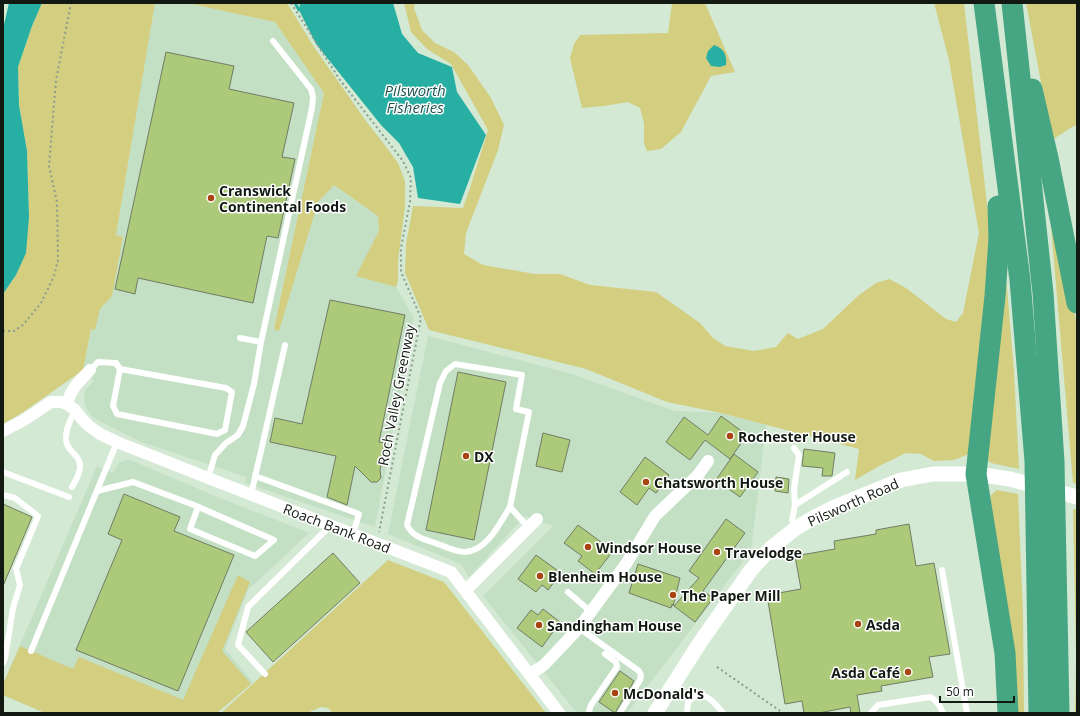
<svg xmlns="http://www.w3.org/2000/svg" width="1080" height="716" font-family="'Open Sans',sans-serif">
  <rect width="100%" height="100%" fill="#d3e9d3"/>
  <!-- built -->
  <g fill="#c3dfc4">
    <polygon points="155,3 187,3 275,22 324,93 274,329 279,330 318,202 334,185 378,216 379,231 356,276 396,287 414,318 375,527 245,483 246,477 141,442 97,420 90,414 86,407 84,401 85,390 94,381 83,370 91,329 95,329 100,309 112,296 123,237 116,235"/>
    <polygon points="428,336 572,374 674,411 721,413 766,425 751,551 627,713 577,713 483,596 553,526 525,516 469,577 461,564 388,534"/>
    <polygon points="128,459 220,498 309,533 248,590 225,649 253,682 217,713 45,713 3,695 3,684 97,466 113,473 119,463"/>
  </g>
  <!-- green -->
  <g fill="#d3ce80">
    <polygon points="42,3 155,3 116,235 123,237 112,296 100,309 95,330 91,329 83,370 22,413 3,424 3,294 16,275 29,217 27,151 19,105 18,67 32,26"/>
    <polygon points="187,3 287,3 314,47 366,121 384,144 398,163 405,181 405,206 398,261 398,281 396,287 356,276 379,231 378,216 334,185 318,202 279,331 274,329 324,93 275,22"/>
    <polygon points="404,3 415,3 414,8 422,30 435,43 454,52 468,65 491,98 504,125 498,150 466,233 464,254 483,265 535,274 560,274 590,285 656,292 700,323 712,337 725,346 754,351 776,347 788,333 798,339 823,329 859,295 876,283 889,279 906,288 946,319 956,322 963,313 979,233 949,60 934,3 964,3 990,230 991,273 969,454 954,460 934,461 921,454 906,453 879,466 855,480 859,449 721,413 667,402 586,369 429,330 405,273 406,244 413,206 463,208 470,188 488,130 451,64 427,49 411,32"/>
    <polygon points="672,3 705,3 735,72 711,76 681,132 661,149 647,151 644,143 644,123 640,108 628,102 604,106 582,108 570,58 574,44 580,35 668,33"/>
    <polygon points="1026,3 1077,3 1077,125 1072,127 1052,140"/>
    <polygon points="1046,168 1077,326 1077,484 1073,483"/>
    <polygon points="1002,229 1014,371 1019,469 991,463 986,458"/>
    <polygon points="997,490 1018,494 1023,614 1024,713 1016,713 990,506 991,495"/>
    <polygon points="1073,509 1077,510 1077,713 1075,713 1076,657"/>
    <polygon points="388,560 444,582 546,713 333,713 328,708 321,707 307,713 221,713"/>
    <polygon points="238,575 250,582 222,651 251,684 217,713 45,713 3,695 3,684 20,646 73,669 79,657 183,700"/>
  </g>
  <!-- water -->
  <g fill="#28afa4">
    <polygon points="9,3 42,3 32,26 18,67 19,105 27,151 29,217 26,253 16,275 3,294 3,29"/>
    <polygon points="300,3 393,3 402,34 418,53 452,67 457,92 486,135 460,204 418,198 413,167 399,143 381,125 316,44 299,10"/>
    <path d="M714 45C724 49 727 54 726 65L720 67 711 66 706 58 708 51Z"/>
  </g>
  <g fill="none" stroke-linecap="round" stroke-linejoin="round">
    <!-- stream -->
    <polyline stroke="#28afa4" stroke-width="3" points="295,3 299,10"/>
  </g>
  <!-- building -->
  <g fill="#adca7a" stroke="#727c64">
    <polygon points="166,52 234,66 229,89 294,103 282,157 295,159 278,238 267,236 253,303 138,278 135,294 115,289"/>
    <polygon points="330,300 405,315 379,442 386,443 380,470 381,478 377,482 371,482 355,466 347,505 327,497 336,456 270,442 275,418 302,424"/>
    <polygon points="458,372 506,382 474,540 426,530"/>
    <polygon points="721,416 747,435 730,459 705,440 690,460 666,442 684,417 708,435"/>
    <polygon points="543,433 570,440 562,472 536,466"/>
    <polygon points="804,449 835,453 832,476 822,476 823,468 802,466"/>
    <polygon points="734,454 758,472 740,497 716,480"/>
    <polygon points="645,457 669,475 656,493 649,488 637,505 620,492"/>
    <polygon points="776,477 789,479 788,493 775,491"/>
    <polygon points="124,494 180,517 174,531 234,555 178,691 76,650 122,540 108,534"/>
    <polygon points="3,504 32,517 3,586"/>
    <polygon points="726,519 745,533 703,591 713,598 695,622 674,606 699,578 689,571"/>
    <polygon points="909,524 916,566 934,563 950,654 929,657 933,677 881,686 882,691 857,695 860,713 851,713 850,707 819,713 804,713 802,701 785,704 767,595 801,589 795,556 835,549 834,541 876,534 876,530"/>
    <polygon points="578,525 613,551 595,574 578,561 582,556 564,543"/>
    <polygon points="333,553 360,583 273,662 246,632"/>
    <polygon points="536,555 561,573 548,590 542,585 536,592 518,579"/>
    <polygon points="638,564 680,578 673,606 672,604 671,608 629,593"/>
    <polygon points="543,609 560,622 542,647 517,628 531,610 538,615"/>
    <polygon points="620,671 634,681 615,713 599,702"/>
  </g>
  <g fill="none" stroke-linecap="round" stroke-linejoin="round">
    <!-- path -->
    <g stroke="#8c9c8c" stroke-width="2" stroke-dasharray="2 3" stroke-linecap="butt">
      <polyline points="291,3 340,80 403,161 411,178 410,202 401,248 401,272 421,318 379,532"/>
      <polyline points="3,331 14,331 23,325 41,303 54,276 58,260 57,202 49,166 56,80 71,3"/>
      <polyline points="717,667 783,713"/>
    </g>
    <!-- service -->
    <g stroke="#fff" stroke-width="6">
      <polyline points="240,338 261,342"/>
      <polyline points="90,370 98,362 116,363 120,369 226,388 232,392 225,430 217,434 117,414 113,406 120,369"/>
      <polyline points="794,448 799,455 794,489 795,505 792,520 796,527"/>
      <polyline points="3,472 69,497"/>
      <polyline points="255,476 359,514 353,534"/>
      <polyline points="208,478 215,455 226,443 238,435 243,426 254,384 261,342 312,108 313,97 311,89 273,41"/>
      <path d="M72 487C77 478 85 466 76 456 71 450 67 448 66 440 65 429 71 419 75 410"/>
      <polyline points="97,491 133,482 194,505 274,540 255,556 190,529 198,507"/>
      <polyline points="3,495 15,498 38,516 16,569 20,585 13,608 5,658 3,663"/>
      <polyline points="251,495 285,345"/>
      <polyline points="795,505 847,472"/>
      <path d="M510 507C500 523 487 551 465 552 455 552 444 546 435 543 423 539 413 537 407 525L440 383 446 371 455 364 522 375 516 409 529 412 510 507 529 528"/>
      <polyline points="942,570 967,713"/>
      <polyline points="568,592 591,612"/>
      <polyline points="579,628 639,671 641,675 640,680 620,713"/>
      <polyline points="31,651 117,442"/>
      <polyline points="265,674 238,645 248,607 331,525"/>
      <polyline points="590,713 589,711 591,705 617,667 616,662 605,654"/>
      <path d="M687 713 688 702C703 687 713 701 723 713"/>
      <path d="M871 713 878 705 930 697C937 700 940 706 943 713"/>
    </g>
    <!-- minor -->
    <g stroke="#fff" stroke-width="12">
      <path d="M67 404C71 388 79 382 90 370"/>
      <polyline points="3,431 24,420 51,402 61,402 67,404 75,410 82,419 89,426 100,434 117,442 208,478 451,572 559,713"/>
      <polyline points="466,590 537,519"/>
      <polyline points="530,674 544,665 579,628 626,564 655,516 698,475 708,461"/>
    </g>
    <!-- tertiary -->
    <polyline stroke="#fff" stroke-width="15" points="655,713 701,641 751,570 771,548 796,528 815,517 835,507 901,480 933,474 976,474 1010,479 1077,497"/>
    <!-- motorway -->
    <g stroke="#46a582" stroke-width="21">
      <polyline points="984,3 1020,280 1035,461 1039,713"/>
      <polyline points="1012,3 1043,293 1054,462 1059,713"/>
      <polyline points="1032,89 1048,158 1077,303"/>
      <polyline points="998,206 999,239 995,296 976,474 1005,653 1008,713"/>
    </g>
  </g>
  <!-- markers -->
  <g fill="#a84410" stroke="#fff" stroke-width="1.5">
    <circle cx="211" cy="198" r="4"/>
    <circle cx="730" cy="436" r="4"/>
    <circle cx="466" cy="456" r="4"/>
    <circle cx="646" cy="482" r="4"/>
    <circle cx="588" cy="547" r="4"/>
    <circle cx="717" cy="552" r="4"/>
    <circle cx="540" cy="576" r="4"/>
    <circle cx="673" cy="595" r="4"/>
    <circle cx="858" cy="624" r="4"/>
    <circle cx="539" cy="625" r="4"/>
    <circle cx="908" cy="672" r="4"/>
    <circle cx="615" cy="693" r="4"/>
  </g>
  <g text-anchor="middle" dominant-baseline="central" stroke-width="3" stroke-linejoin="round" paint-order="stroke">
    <!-- poi labels -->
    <g font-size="14" font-weight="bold" fill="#121912" stroke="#fff" text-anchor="start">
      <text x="219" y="190">Cranswick<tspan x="219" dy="16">Continental Foods</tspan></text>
      <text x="738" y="436">Rochester House</text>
      <text x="474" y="456">DX</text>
      <text x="654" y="482">Chatsworth House</text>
      <text x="596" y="547">Windsor House</text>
      <text x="725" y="552">Travelodge</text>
      <text x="548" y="576">Blenheim House</text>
      <text x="681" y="595">The Paper Mill</text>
      <text x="866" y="624">Asda</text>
      <text x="547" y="625">Sandingham House</text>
      <text x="900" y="672" text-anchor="end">Asda Café</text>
      <text x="623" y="693">McDonald's</text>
    </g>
    <!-- street labels -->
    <g font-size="14" fill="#121912" stroke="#fff">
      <text transform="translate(396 395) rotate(-79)">Roch Valley Greenway</text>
      <text transform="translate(853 502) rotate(-24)">Pilsworth Road</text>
      <text transform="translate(337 528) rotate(21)">Roach Bank Road</text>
    </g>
    <!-- water labels -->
    <g font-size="15" font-style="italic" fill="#1e534e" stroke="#fff">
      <text x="415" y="90">Pilsworth<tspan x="415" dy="17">Fisheries</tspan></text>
    </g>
  </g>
  <!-- border -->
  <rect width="1080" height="716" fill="none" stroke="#121912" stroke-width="8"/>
  <!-- scale -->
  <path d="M940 696v6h74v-6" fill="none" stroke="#121912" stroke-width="2"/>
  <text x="946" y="696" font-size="12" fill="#121912" stroke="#ffffff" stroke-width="3" paint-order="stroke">50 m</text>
</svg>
